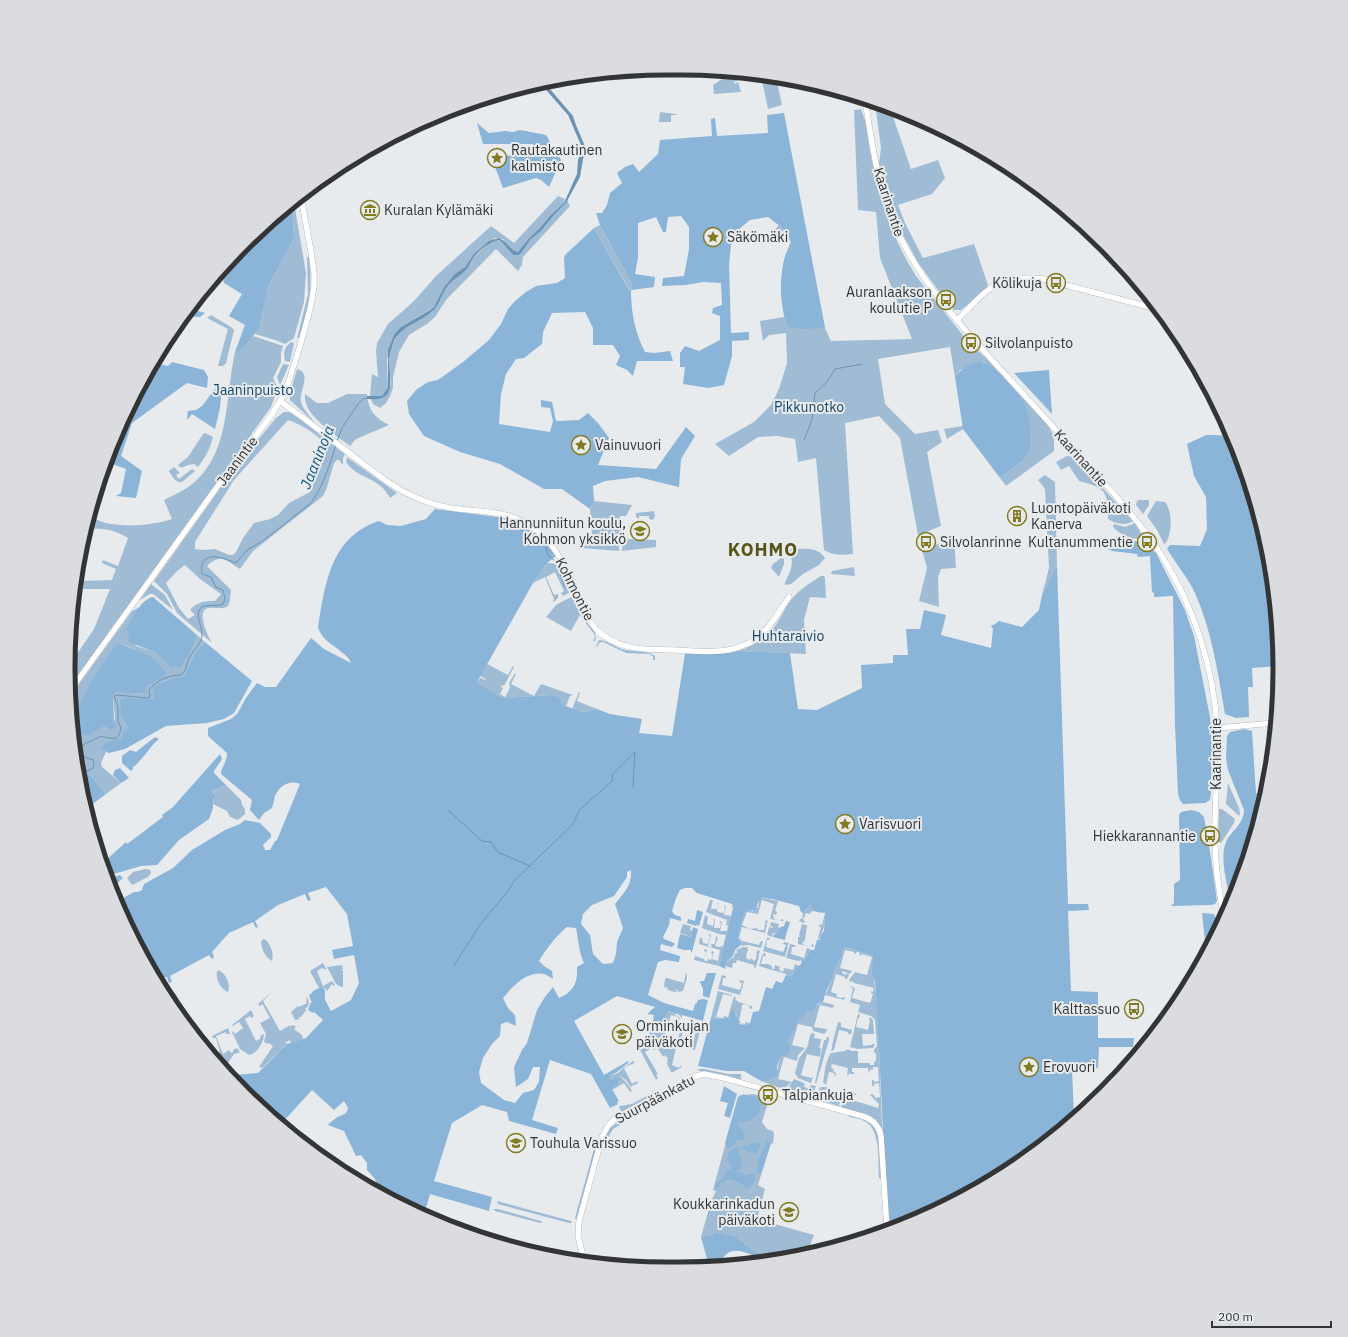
<svg xmlns="http://www.w3.org/2000/svg" width="1348" height="1337" font-family="'IBM Plex Sans',sans-serif">
  <rect width="100%" height="100%" fill="#e8ebee"/>
  <!-- green -->
  <g fill="#a0bcd4" fill-rule="evenodd">
    <polygon points="733,74 736,74 738,80 734,82 735,84 738,82 741,92 714,94 713,85 722,79"/>
    <polygon points="761,76 776,78 782,105 768,109"/>
    <polygon points="875,103 890,108 911,169 938,160 945,178 932,194 898,205 905,223 923,258 974,244 988,285 985,291 966,306 961,310 954,310 938,290 919,264 898,226 881,175 879,163 881,148"/>
    <path d="M861 109 865 120 872 162 882 198 897 241 906 259 916 276 969 343 986 358 1047 424 1054 436V451L1006 486 1000 478 1022 461 1007 382 995 370 984 362 960 370 955 377 950 347 878 359 885 404 915 434 938 430 942 442 927 452 941 526 918 535 900 438 879 416 845 423 853 554C842 555 834 556 824 550L816 458 798 462 795 439 777 436 758 437 729 456 715 444 754 422 771 405 779 389 787 363 786 333 769 335 763 341 760 321 784 317C781 290 779 268 791 242L784 230 768 241 766 239 779 225 804 220 825 328 831 341 912 339 880 258 876 212 858 210 854 110Z"/>
    <polygon points="660,112 676,114 676,115 671,115 671,122 659,122"/>
    <polygon points="558,196 565,199 564,203 540,228 531,236 520,251 515,252 503,239 495,238 473,255 465,267 452,278 444,287 434,307 401,327 395,333 387,359 388,387 382,396 370,396 372,374 378,377 376,351 377,343 388,324 414,301 436,276 491,226 514,243"/>
    <polygon points="567,200 570,206 523,257 522,265 518,271 496,249 446,300 435,317 427,324 409,335 399,352 393,377 393,388 390,396 386,403 380,408 373,404 371,399 381,398 385,397 391,384 389,363 391,348 398,334 405,328 432,312 446,287 459,275 465,271 469,266 473,258 489,243 496,240 502,241 513,255 518,255 533,237 541,231 554,215 566,203"/>
    <polygon points="294,203 306,273 304,302 294,338 285,344 275,340 255,334 259,329 268,287 294,238 292,205"/>
    <polygon points="600,225 632,284 632,290 630,291 594,228"/>
    <path d="M307 257H309C312 281 311 303 303 326 302 330 300 334 299 338H297L308 294Z"/>
    <polygon points="211,315 231,327 234,330 226,363 223,366 218,366 228,329 207,318"/>
    <path d="M253 336 283 346 281 353V362L273 378 278 388 271 407 70 686 68 667 94 629 110 589H76L77 581 112 580 116 569 102 563 103 560 118 566 128 538C113 529 104 528 86 529L90 517C97 520 104 523 111 524 131 527 153 525 172 519L164 500C173 495 183 491 191 485 231 454 225 397 235 352L241 349Z"/>
    <path d="M291 342 294 343 290 362 285 361C283 352 284 348 291 342Z"/>
    <polygon points="283,364 289,365 280,385 277,377"/>
    <path d="M297 369 302 371C309 380 299 392 301 402 303 410 311 417 315 423L290 400V393Z"/>
    <path d="M305 394 317 403H328L347 394H367C368 410 375 418 389 425L356 439 350 446C336 435 302 415 305 394Z"/>
    <path d="M284 412H289L296 416 345 454 343 458V465L339 460H337L334 463 327 487 323 496 253 551 240 569C225 560 221 553 207 566L231 590 230 600 228 606C222 610 216 607 209 608 195 610 208 636 212 643L177 613 167 594 154 581 236 466 276 418ZM288 420C299 423 321 436 326 446V452L314 466 313 487 310 492 289 503 278 515 270 519 254 523 243 538 236 552 233 555H229L215 549 202 550 195 549V542L234 480ZM185 565 200 579 221 594 215 601C204 601 197 602 190 610L195 615 188 619 179 608 166 583 177 571Z"/>
    <polygon points="963,426 963,429 947,439 944,429"/>
    <path d="M205 433 213 437C210 449 205 458 198 467L194 464C192 465 190 464 189 465 183 466 183 470 178 465L188 457 203 434Z"/>
    <path d="M1067 456 1075 457 1078 461 1133 521C1126 526 1115 524 1108 519 1108 491 1106 488 1079 481L1069 466 1061 470 1056 462Z"/>
    <path d="M347 457 397 493 390 498C379 476 358 480 346 462Z"/>
    <path d="M174 467 180 473 176 475 179 479 192 469 195 471 182 482C176 484 172 476 169 471Z"/>
    <polygon points="1045,475 1055,482 1057,565 1042,595 1049,568 1045,489 1038,480"/>
    <polygon points="1139,500 1149,500 1149,505 1143,514 1136,505 1137,501"/>
    <polygon points="594,501 632,505 626,516 620,516 619,551 582,548 592,535 590,509"/>
    <path d="M1156 501 1165 502C1173 512 1172 533 1166 543L1164 544 1157 530 1147 516Z"/>
    <polygon points="654,511 655,516 653,520 649,519 649,516 639,516 639,519 636,517 636,513"/>
    <path d="M1135 523 1145 541C1136 539 1117 535 1113 526L1114 524 1125 527Z"/>
    <polygon points="954,538 956,568 941,569 938,577 939,607 919,601 927,568 922,550"/>
    <polygon points="624,539 656,540 656,547 622,551 623,542"/>
    <path d="M787 548C800 551 816 544 825 558L819 565 803 574 791 584 785 585V583C789 573 797 561 787 552L780 551 776 553V550Z"/>
    <polygon points="781,558 784,559 784,564 779,577 771,568 773,564"/>
    <polygon points="547,563 559,564 570,587 569,593 563,596 561,593 564,591 555,572 546,577 554,595 558,594 558,598 554,602 553,601 554,599 545,577 533,583"/>
    <polygon points="854,567 855,576 831,574 832,571"/>
    <path d="M821 576H824L825 578 826 598 810 597 804 620 806 654 738 651C754 646 768 637 777 623 782 616 785 608 790 601 798 591 809 583 821 576Z"/>
    <polygon points="151,584 165,595 173,610 153,594 150,594 140,600"/>
    <polygon points="571,597 573,599 580,612 595,633 596,638 595,641 593,641 595,637 594,634 580,615 571,631 546,617 556,605"/>
    <path d="M140 607 126 628 136 646 155 652 170 667 195 642 197 635 205 642 195 653 184 676 173 680 163 681 152 699H139L122 718 129 728 122 740C114 740 101 740 101 750L106 752 101 763 102 767 121 783 106 794 90 775 82 772 79 775 78 765H80V756L76 753 71 695 132 611ZM120 643 136 650 160 679 146 687 144 693 132 694 117 690 113 695 115 719 110 730 102 725Z"/>
    <path d="M599 640C608 640 616 648 625 650 635 652 648 650 655 656V660H653V657L650 654 626 653 603 642 599 643 597 647 596 646Z"/>
    <polygon points="487,664 508,675 513,666 514,667 504,686 502,685 501,687 503,688 500,694 505,697 510,688 509,683 515,673 516,674 511,684 534,696 541,684 573,695 570,696 566,706 562,705 552,695 505,698 497,695 477,682 480,678 486,680 486,679 480,676"/>
    <polygon points="579,692 580,693 577,701 597,709 582,712 572,709"/>
    <polygon points="1228,783 1239,808 1240,814 1239,816 1226,804"/>
    <polygon points="226,785 241,800 242,805 245,809 245,814 238,820 230,817 227,811 213,804 214,790"/>
    <polygon points="1219,809 1222,809 1235,819 1234,823 1221,843 1218,842"/>
    <polygon points="145,869 150,870 151,873 148,877 132,885 127,878 133,872"/>
    <polygon points="762,898 778,901 775,911 777,912 776,915 773,914 773,916 774,917 774,919 781,921 781,919 784,920 783,921 770,919 774,904 762,900 758,914 747,912 742,925 750,929 757,928 758,930 764,930 766,919 768,922 766,924 767,925 765,933 742,927 739,938 742,941 759,945 761,941 763,941 761,948 748,945 741,946 742,944 738,938 744,914 746,911 753,911 758,907 759,900"/>
    <polygon points="710,900 713,900 711,909 717,909 719,904 717,903 719,903 717,911 718,912 724,913 725,907 724,905 726,906 724,915 731,916 733,907 731,907 732,905 735,908 719,966 694,960 695,956 704,959 706,952 704,951 705,949 707,950 704,959 705,961 707,961 708,959 711,960 713,954 711,953 712,951 714,952 712,959 718,961 720,950 699,944 700,938 702,938 703,943 708,944 710,936 708,935 709,934 711,935 708,946 712,947 711,944 715,944 716,936 718,938 715,946 719,947 723,946 726,935 719,934 702,928 705,915 708,917 707,924 713,926 714,920 713,920 715,919 714,928 720,928 721,923 719,922 721,921 722,922 720,931 727,931 728,926 726,925 727,920 706,912"/>
    <path d="M811 904 818 912 826 913C827 920 822 935 818 941V938L821 927H819L820 924 822 925 825 913 821 912 820 913 818 912 812 911 810 914 806 913 803 920 805 921 804 923 799 921 800 919H802L803 913Z"/>
    <polygon points="771,922 779,924 778,927 780,929 778,934 773,933 772,937 767,935 769,927 773,928 773,927 770,926"/>
    <polygon points="683,924 691,926 690,930 693,931 691,937 680,933"/>
    <polygon points="802,924 811,927 807,926 805,940 802,944 811,947 812,944 814,945 813,947 798,944 798,937 800,937 799,935"/>
    <polygon points="767,938 770,938 769,940 767,940 766,947 783,952 786,945 783,944 784,942 789,943 787,947 788,947 785,957 763,951"/>
    <path d="M263 939 266 940C271 946 274 953 272 961 265 957 262 950 261 942Z"/>
    <polygon points="790,944 795,945 795,947 792,947 791,954 804,958 807,948 810,949 811,950 803,960 798,961 786,958"/>
    <polygon points="743,947 748,947 747,949 749,950 748,951 747,951 746,958 750,960 751,958 754,961 756,959 757,950 760,951 759,954 758,954 759,956 756,967 754,968 754,965 737,960 736,963 733,963 732,968 725,966 727,961 734,957 735,953 737,953 737,951 736,950"/>
    <path d="M846 947 873 956C872 975 877 994 878 1014 880 1054 880 1096 883 1136 873 1109 864 1116 841 1107L843 1101 847 1102 849 1095H852L853 1092 856 1094V1095L853 1096 852 1100 878 1108 879 1104 870 1095 872 1094 875 1096V1098L880 1097 879 1083 874 1084V1086H872V1080H874V1082L879 1081 878 1067H873V1069L870 1070 869 1074 868 1068H852V1072H854V1074H851L849 1073V1075H847L848 1068 832 1064 831 1068 834 1069 833 1071 836 1073 835 1077 834 1073 829 1072 826 1085 823 1082C825 1072 825 1061 831 1053L845 1051 848 1049 851 1051H858V1063H870V1065H874V1062L876 1061V1053H874V1050L877 1046 875 1020 871 1016 858 1012 860 1005 850 1002 853 988 850 987V986L855 988 852 998 870 1003 873 994 871 993V991L873 992 874 988 854 983 852 981 850 982 849 980 855 972 867 975 872 957 862 954 861 956 860 955 859 952H857L855 954H854V952L845 950 840 968 852 971 850 974 842 971V973L846 975 847 973 849 975 847 979H845V977L836 974 831 992 837 994 836 996 840 998 845 997 844 1000 825 995 833 977 835 968 842 957 843 948Z"/>
    <polygon points="764,953 766,954 765,956 763,956 761,964 769,964 769,965 772,966 772,969 774,969 775,965 780,967 779,970 783,972 784,968 793,970 795,964 799,966 797,967 793,974 790,976 786,975 786,974 759,966 762,955"/>
    <polygon points="323,963 327,970 322,968 317,971 323,986 332,981 335,985 333,986 333,985 332,984 327,991 323,986 319,988 310,971"/>
    <polygon points="342,965 343,969 341,969 343,971 343,987 341,987 336,984 327,967"/>
    <path d="M218 970C226 973 231 984 228 992 220 989 214 977 218 970Z"/>
    <path d="M686 971 687 978 683 991 679 992 675 988 677 992C674 992 669 991 667 989L669 986 667 988 664 987 665 979 667 978 684 983Z"/>
    <polygon points="722,975 726,976 726,978 723,978 722,985 740,990 742,983 739,982 740,980 744,981 740,995 718,989"/>
    <polygon points="718,991 732,995 732,996 723,994 716,1017 723,1018 724,1016 728,1017 732,1003 734,1003 732,1002 734,996 736,998 735,1000 738,1001 738,1003 739,1002 752,1006 752,1009 749,1008 750,1006 744,1004 741,1006 742,1007 739,1021 741,1021 740,1023 745,1024 745,1022 750,1023 745,1025 739,1023 739,1019 735,1013 730,1014 728,1019 711,1018"/>
    <polygon points="272,992 263,1001 280,1031 290,1025 291,1029 291,1026 293,1025 296,1027 294,1029 302,1035 303,1039 291,1043 290,1040 287,1042 285,1041 287,1044 262,1068 259,1067 273,1046 269,1043 268,1044 264,1042 266,1034 260,1023 270,1018 263,1005 262,1004 260,1006 258,1004"/>
    <path d="M172 993 176 994C179 1001 182 1008 180 1016 174 1008 168 1003 172 993Z"/>
    <polygon points="306,997 307,997 309,1002 308,1007 305,1008 306,1010 301,1017 299,1017 299,1019 295,1020 291,1012 298,1006 299,1007 307,1003 306,1001 307,1000"/>
    <path d="M823 1002 834 1005 833 1008 820 1005 814 1027 827 1029 826 1032 824 1034 813 1031 812 1027 798 1024 792 1045 805 1048 798 1055 797 1061 784 1057 778 1079 792 1082 787 1086 785 1090 761 1081C783 1077 775 1075 780 1057L787 1054 791 1050 788 1039C793 1033 793 1028 797 1022 801 1016 816 1004 823 1002Z"/>
    <path d="M251 1010 254 1016 251 1018 250 1016 245 1019 256 1041 261 1038 260 1036 264 1034C264 1042 257 1054 249 1055L240 1049 232 1032 233 1031 235 1034 243 1028 239 1022 233 1026 232 1025Z"/>
    <polygon points="668,1011 682,1015 682,1018 678,1014 675,1014 674,1015 678,1016 681,1020 678,1019 679,1017 671,1015 664,1038 672,1041 673,1039 676,1039 672,1044 677,1042 681,1029 687,1030 687,1032 683,1031 679,1048 676,1048 672,1065 679,1068 680,1066 682,1067 673,1072 671,1072 667,1064 668,1058 664,1055 663,1057 656,1046 655,1047 656,1048 654,1050 652,1048 645,1052 658,1074 656,1075 658,1078 656,1080 640,1050 648,1046 647,1043 652,1021 664,1026"/>
    <polygon points="858,1014 860,1015 859,1018 858,1018 856,1027 868,1030 870,1021 869,1020 870,1017 873,1020 874,1034 862,1034 863,1046 872,1045 872,1044 875,1044 873,1048 858,1049 850,1047"/>
    <polygon points="838,1022 841,1023 841,1027 852,1030 851,1034 848,1034 848,1032 839,1030 834,1050 831,1051 832,1048 832,1045"/>
    <polygon points="691,1024 701,1027 695,1050 692,1049 696,1031 693,1030"/>
    <polygon points="228,1028 230,1034 226,1034 226,1032 216,1036 223,1054 229,1050 231,1053 233,1052 233,1050 237,1048 240,1052 236,1054 235,1053 229,1061 227,1068 224,1065 222,1066 218,1061 219,1060 218,1059 216,1060 212,1054 220,1052 216,1038 213,1038 212,1036"/>
    <polygon points="812,1033 815,1034 814,1038 821,1039 820,1046 818,1047 821,1048 820,1057 807,1054 801,1075 811,1078 813,1077 811,1083 798,1078 795,1073 799,1058 806,1049 808,1045 809,1045 808,1044 810,1035"/>
    <polygon points="827,1037 829,1037 829,1040 816,1084 815,1083 824,1040 826,1040"/>
    <polygon points="633,1061 635,1062 632,1065 631,1064 624,1068 632,1084 637,1081 638,1083 630,1087 627,1081 619,1075 626,1082 632,1091 630,1092 624,1083 612,1090 612,1089 618,1085 620,1081 612,1080 610,1076 618,1073 623,1068"/>
    <polygon points="697,1069 705,1069 728,1074 741,1074 741,1080 709,1072 700,1071"/>
    <polygon points="794,1079 804,1083 805,1085 804,1087 808,1088 812,1085 816,1086 812,1096 811,1097 786,1091"/>
    <polygon points="820,1087 827,1087 827,1090 825,1089 824,1094 837,1097 839,1092 838,1100 840,1102 839,1106 819,1100 817,1096"/>
    <polygon points="656,1091 654,1095 622,1113 619,1107 620,1106 632,1104"/>
    <polygon points="753,1094 781,1101 769,1099 762,1122 767,1129 773,1131 774,1134 773,1144 771,1143 758,1185 765,1189 757,1219 814,1235 809,1248 806,1249 804,1255 783,1259 754,1251 735,1236 716,1232 712,1235 701,1237 711,1201 716,1191 713,1190 738,1097 741,1095"/>
    <path d="M849 1114C876 1122 878 1127 880 1153 880 1161 882 1170 881 1178H879C878 1163 881 1131 866 1122 861 1119 855 1118 849 1117Z"/>
    <polygon points="621,1119 623,1123 622,1124 613,1129 606,1141 604,1140 609,1129"/>
    <polygon points="595,1145 597,1147 577,1220 575,1218"/>
    <polygon points="497,1201 571,1221 572,1223 569,1223 498,1204"/>
    <polygon points="493,1209 498,1209 541,1221 542,1222 540,1223 495,1211"/>
  </g>
  <!-- forest -->
  <g fill="#8ab4d8" fill-rule="evenodd">
    <path d="M784 113 825 328 801 329 789 327C779 307 779 278 785 256 787 252 789 247 791 242L785 230 768 217 750 220 739 229 731 245 729 264 731 333 749 332V340L732 341V356L724 385 708 388 683 384 685 367H680V353L685 346 699 351 720 340V316L712 313 713 308 722 305 721 283 703 282 686 285 662 286 663 278 684 276 689 249V227L681 216 668 217 666 232H663L656 217 638 223V258L635 274 655 277 654 287 632 290V284L600 225 596 213H602L607 205 610 193 622 183 617 173 625 167 633 164 639 172 658 154 660 140 712 136 711 119 715 118 717 136 768 133 767 115Z"/>
    <polygon points="477,123 489,133 505,131 513,132 520,130 546,135 561,160 549,187 541,180 536,178 503,188 491,156 533,155 533,144 483,144"/>
    <polygon points="292,205 294,238 268,287 259,329 241,350 235,352 245,325 229,316 242,294 224,283 221,272 244,244"/>
    <path d="M594 228 629 290 631 291C631 312 635 333 645 352L654 353 670 351 673 361H637L633 376 627 370 616 365 620 356 613 345H593V328L585 312 552 313 543 332 542 344 524 358 516 359 506 374 501 394 499 424 550 432 553 421 550 408 541 407V400L552 402 556 421 579 420 588 413 598 423 609 438 598 465 656 469 686 427 695 436 681 459 679 487 638 477 605 481 593 486 594 501 590 509 562 489H544L500 464 460 452 424 436 409 414 407 401 416 390 428 382 438 380 463 362 489 340 501 324 508 309 515 301 526 292 536 286 557 283 565 278 564 258 565 255Z"/>
    <polygon points="191,309 205,313 200,317 184,316"/>
    <polygon points="172,362 204,370 208,377 207,388 187,383 132,423 121,456 142,471 136,498 116,496 121,493 126,469 107,462 114,439 154,363 168,366"/>
    <path d="M977 362C980 362 983 362 986 363 997 368 1021 395 1026 407 1031 420 1030 436 1030 450L1022 461 1000 478 963 429 955 377C961 369 967 365 977 362Z"/>
    <polygon points="1049,370 1052,414 1014,373"/>
    <polygon points="217,386 222,387 220,408 215,429 192,414 188,419 187,419 188,411 196,410 202,406"/>
    <path d="M1206 435C1212 435 1220 435 1225 436 1243 441 1242 475 1243 490L1249 489 1268 551 1280 666 1252 668 1253 687H1248L1249 717 1236 718 1225 714C1218 674 1212 631 1195 593 1188 578 1176 564 1167 549L1170 545H1173L1200 546 1207 529 1206 497 1194 476 1187 444Z"/>
    <path d="M435 509 505 518 535 533 542 538 556 556 547 563 533 583 477 682 497 695 505 698 552 695 559 698 563 705 582 712 597 709 610 714 642 719 639 733 672 736 685 654H721L738 651 790 653 798 709 817 710 862 688 861 665 893 663V655H908L906 629H920L924 610 946 615 941 635 991 648 993 629 991 626 995 624 999 621 1022 627 1039 610 1042 595 1057 565 1068 904H1088L1089 910 1068 911 1071 991 1098 992V1038H1134L1133 1047H1099L1098 1068 1072 1069 1074 1118 1013 1168 910 1223 890 1229 883 1131 877 1009 875 981 872 974 873 956 846 947 843 948 842 957 835 968 833 977 826 991 823 1002 817 1004 814 1011H808L797 1022 794 1031 788 1039 791 1050 787 1055 780 1057 777 1067 778 1072 777 1076 769 1080 761 1081 744 1071H727L698 1066 711 1018 728 1019 731 1011H733L739 1019V1024L745 1025 750 1023 753 1012 759 1011 766 987 772 989 776 981 782 983 786 975 790 976 793 974 797 967 802 963 801 961C806 959 807 954 811 950H814L817 940H820C820 935 822 934 824 931 824 929 826 915 826 913L818 912 811 908V904L803 913 801 912 799 906 772 899 762 898 758 902 756 910 746 911 744 914 738 938 742 944 735 950 733 956 727 961 725 966 726 969 719 966 734 907 732 904 697 893 692 888H685L680 890 676 898 672 911 675 915 681 917V921L670 918 669 925 663 937 664 939 674 943 675 944 672 947 661 944 660 950 680 956 679 962 665 960 658 962 648 995 664 1003 693 1011 695 1004 697 1003 698 1000 703 999 708 1000 703 1021 668 1011 664 1026 656 1027C652 1024 653 1020 654 1015L647 1014 655 1007 617 996 574 1021 604 1075 628 1061 629 1062 617 1072 610 1076 612 1080 616 1078 620 1079 618 1085 612 1089 619 1101 617 1102 618 1104 610 1108 591 1074 550 1060 532 1120 558 1128 556 1134 509 1121 507 1112 482 1105 452 1123 434 1181 492 1197 489 1211 430 1194 424 1215 379 1191 375 1179 367 1170V1163L361 1155 356 1156 344 1131 328 1125C330 1123 333 1120 336 1118 342 1114 346 1116 348 1108L344 1101 334 1110 312 1090 281 1124 244 1093 230 1077 233 1075 258 1073 287 1044 306 1038 323 1020 314 1012 313 1013 308 1010 311 1002H313L311 1001 309 995 312 993 313 991 323 986 325 991V1000L331 1011 351 1000 359 983 354 955 334 959 332 950 353 946 347 914 326 887 308 893 311 900 308 901 305 894 278 905 255 921 258 927 256 928 253 922 229 933 212 952 214 957 212 959 209 955 170 976 172 982 169 983 167 977 157 979 116 902 134 892H138L142 890 144 884 173 868 192 850 225 830 240 824 245 820 260 823 271 834V837L263 845 265 850H270L275 841 277 840 300 784C292 780 282 784 277 792 274 796 274 803 272 808L264 813 259 820 250 810 252 800 221 774C221 767 227 763 227 753L208 736V728L231 719 237 714 246 698 257 683 265 687H276L311 638 324 649 351 663C349 655 332 646 325 639 322 636 320 632 318 628 325 585 330 537 379 521L387 525 401 526 426 519ZM631 870C632 885 624 893 615 904L623 928 617 942 616 954 613 963 603 964 593 954 590 935 581 924 583 914 592 905 614 896 627 877V872ZM567 927 576 928C579 941 578 950 584 963L577 967C578 982 574 992 559 998L553 987 545 997 537 1010 527 1043 522 1050 514 1067 516 1087 528 1079 533 1067H540L539 1082 534 1090 523 1093 515 1103 504 1100 481 1083 479 1072 483 1058 492 1044 500 1036 501 1024 507 1022 516 1026 515 1015 508 1008 503 998C512 987 527 970 544 974 547 975 550 977 553 979L552 971 544 966 539 961C547 948 555 937 567 927Z"/>
    <path d="M1117 536C1132 541 1144 541 1156 553L1185 610 1194 636 1210 717 1212 745 1211 792 1210 800 1205 803 1183 804 1180 800 1178 794 1175 724 1173 596 1154 597V593L1152 592 1150 556 1138 557 1137 554 1112 551 1108 549 1109 546Z"/>
    <path d="M153 597 197 635 195 642 180 668 175 666 170 667 155 652 128 642 129 636 126 628C133 618 141 599 153 597Z"/>
    <path d="M205 642 252 681 234 713 224 719 207 723 166 726 125 749 109 753 101 750C101 740 114 740 122 739L123 732 129 728 122 718 120 701 123 698 152 699 155 694 153 691C159 679 173 680 184 676L195 653Z"/>
    <path d="M120 643C138 653 155 653 166 673L160 679 146 687 145 693 132 694 117 691 113 695 114 723 116 728 110 730 102 725 99 729 87 736 76 730 74 721 79 707 91 682 112 650Z"/>
    <path d="M1244 729 1252 731 1256 793 1265 796 1234 898 1231 904C1228 888 1219 858 1226 842 1231 831 1244 824 1244 810L1228 770 1226 758 1227 736 1230 732Z"/>
    <path d="M155 737 159 739C149 747 143 760 133 767V769L131 771 122 763V756L130 750 136 752Z"/>
    <polygon points="220,754 222,759 214,771 214,773 226,785 214,790 213,792 215,796 213,801 213,808 209,819 179,840 157,865 141,866 107,876 103,863 126,842 127,844 163,817 162,815 173,807"/>
    <polygon points="120,768 129,778 121,783 113,775 115,770"/>
    <polygon points="82,772 90,775 106,794 90,806 91,807 87,810 80,786 79,775"/>
    <polygon points="1191,810 1199,812 1204,817 1211,858 1217,901 1215,904 1211,905 1171,906 1174,903 1174,884 1180,880 1179,815 1181,812"/>
    <polygon points="120,875 123,878 111,889 108,879"/>
    <polygon points="697,910 703,912 699,926 698,926 698,924 696,926 687,923 688,919 695,921"/>
    <path d="M1202 913 1214 914C1222 928 1213 939 1206 951Z"/>
    <polygon points="786,921 790,922 786,935 785,940 773,937 774,934 778,934 779,928 784,926"/>
    <polygon points="693,927 698,929 692,952 691,952 691,950 684,950 677,948 680,934 691,937"/>
    <polygon points="707,973 716,973 709,998 703,996 703,989 700,982 701,981 704,981"/>
    <polygon points="724,1086 737,1094 730,1118 724,1116 728,1103 720,1101"/>
    <path d="M744 1094 746 1097C752 1093 757 1098 762 1102L758 1115 755 1116 749 1121 737 1122 738 1125 743 1131 744 1138 743 1140 739 1139 728 1149 726 1146 725 1143 738 1097Z"/>
    <polygon points="767,1141 771,1143 762,1171 758,1174 757,1168 758,1165 759,1165 758,1160"/>
    <polygon points="756,1142 761,1144 757,1154 753,1153 752,1150 749,1152 740,1148 746,1145 746,1146"/>
    <path d="M739 1147V1154L742 1160 741 1162 742 1165 739 1170 735 1171 741 1172 744 1176 749 1174H755C756 1181 752 1187 745 1189V1186L738 1182 726 1179 723 1183 721 1182 717 1189 715 1187 716 1183C722 1181 725 1176 726 1170H730V1169L732 1168 727 1160 729 1152 735 1148Z"/>
    <path d="M716 1232 735 1236 754 1251 783 1259C778 1259 769 1262 765 1260 748 1254 728 1240 720 1265L709 1266 701 1237 712 1235Z"/>
  </g>
  <!-- water -->
  <path fill="#6a93b5" d="M544 82 573 116 576 125 584 144 586 151 583 159 580 177 566 203 554 215 541 231 531 239 521 253 518 255H513L502 242 499 240C490 241 480 250 474 257 471 260 470 266 466 270 460 276 452 280 446 288 442 294 440 301 436 307 425 322 403 323 394 341 391 347 390 354 389 361 389 372 395 393 382 398 378 400 372 399 367 399V396H382L388 387V350L395 333 401 327 430 310 434 307 444 287 455 274 465 267 473 255 489 241 499 238C507 241 511 251 518 252L531 236 540 228 551 215 564 203 577 174 578 160 582 150 581 145 568 115 540 83Z"/>
  <g fill="none" stroke-linecap="round" stroke-linejoin="round">
    <!-- stream -->
    <g stroke="#6a93b5" stroke-width="1">
      <polyline points="804,440 812,420 815,393 827,382 835,369 862,364"/>
      <polyline points="337,441 342,428 358,404 363,399 368,398"/>
      <polyline points="519,529 540,540"/>
      <polyline points="545,543 548,555 556,562"/>
      <polyline points="557,565 565,587"/>
      <path d="M78 768 84 769 87 771 93 768 94 764 93 760 85 757 78 751 79 747C82 745 98 738 99 737 108 735 119 746 121 727L118 722V707L114 696 117 695 147 698 150 697 149 690C156 680 170 675 181 675 187 670 186 665 189 658 193 650 202 644 202 634 202 626 194 612 202 607 208 604 217 607 223 604L225 599 223 590 216 587 211 577 202 574C198 549 222 557 236 563L247 550 264 540 310 504C322 490 330 463 336 445"/>
      <polyline points="633,787 635,752"/>
      <polyline points="448,810 482,841 491,842 498,852 530,866"/>
      <polyline points="454,966 479,926 508,891 514,881 572,825 580,809 587,804 590,800 597,795 613,780 612,775 635,752"/>
    </g>
    <defs>
      <g id="secondary">
        <path d="M865 100C872 143 877 186 895 226 920 283 963 328 1004 373 1041 414 1079 455 1116 496 1132 515 1149 535 1162 556 1194 607 1214 668 1217 728 1219 765 1214 803 1215 840 1215 866 1219 892 1224 918"/>
        <path d="M957 320C968 309 979 296 991 288 1003 280 1030 276 1043 279L1157 309"/>
        <path d="M281 402C307 420 332 440 357 459 375 473 394 488 415 497 426 502 439 506 451 508 477 512 504 510 528 524 571 550 567 596 596 629 604 637 615 643 626 646 642 651 660 649 676 650 695 651 715 653 733 649 739 647 745 645 751 642 769 631 778 613 789 597"/>
        <polyline points="70,691 225,476 270,417 285,393 300,346 310,309 314,287 314,272 310,246 301,197"/>
        <polyline points="1217,728 1275,723"/>
        <path d="M584 1260 578 1236 579 1221 602 1137 608 1126 615 1119 689 1078 704 1074 724 1078 862 1116C872 1119 879 1126 881 1136L887 1230"/>
      </g>
    </defs>
    <!-- secondary casing -->
    <use href="#secondary" stroke="#9a9da0" stroke-width="6"/>
    <!-- secondary -->
    <use href="#secondary" stroke="#fff" stroke-width="5.5"/>
  </g>
  <!-- icons -->
  <defs>
    <symbol id="sight-ring" viewBox="-11 -11 22 22"><circle r="9.5" fill="#e8ebee" stroke="#837b22" stroke-width="1.5"/><path d="M0-6L1.8-2.2L6-1.7L2.9 1.2L3.7 5.4L0 3.3L-3.7 5.4L-2.9 1.2L-6-1.7L-1.8-2.2Z" fill="#837b22"/></symbol>
    <symbol id="museum-ring" viewBox="-11 -11 22 22"><circle r="9.5" fill="#e8ebee" stroke="#837b22" stroke-width="1.5"/><path d="M0-6L6-3V-2H-6V-3ZM-5-1h2V3h-2ZM-1-1h2V3h-2ZM3-1h2V3H3ZM-6 4H6V6H-6Z" fill="#837b22"/></symbol>
    <symbol id="bus-ring" viewBox="-11 -11 22 22"><circle r="9.5" fill="#e8ebee" stroke="#837b22" stroke-width="1.5"/><path d="M-5-6H5V4H4V6H2V4H-2V6H-4V4H-5ZM-3.5-4V0h7V-4ZM-3.5 1.2v1.5H-2V1.2ZM2 1.2v1.5H3.5V1.2Z" fill="#837b22"/></symbol>
    <symbol id="building-ring" viewBox="-11 -11 22 22"><circle r="9.5" fill="#e8ebee" stroke="#837b22" stroke-width="1.5"/><path d="M-4-6H4V6H1V3H-1V6H-4ZM-2.5-4.3h1.7v1.8h-1.7ZM.8-4.3h1.7v1.8H.8ZM-2.5-1h1.7V.8h-1.7ZM.8-1h1.7V.8H.8Z" fill="#837b22"/></symbol>
    <symbol id="school-ring" viewBox="-11 -11 22 22"><circle r="9.5" fill="#e8ebee" stroke="#837b22" stroke-width="1.5"/><path d="M0-5L7-2L0 1L-7-2ZM-4 1L0 2.5L4 1V4Q0 6-4 4Z" fill="#837b22"/></symbol>
  </defs>
  <g fill-rule="evenodd">
    <use href="#sight-ring" x="486" y="147" width="22" height="22"/>
    <use href="#museum-ring" x="359" y="199" width="22" height="22"/>
    <use href="#sight-ring" x="702" y="226" width="22" height="22"/>
    <use href="#bus-ring" x="1045" y="272" width="22" height="22"/>
    <use href="#bus-ring" x="935" y="289" width="22" height="22"/>
    <use href="#bus-ring" x="960" y="332" width="22" height="22"/>
    <use href="#sight-ring" x="570" y="434" width="22" height="22"/>
    <use href="#building-ring" x="1006" y="505" width="22" height="22"/>
    <use href="#school-ring" x="629" y="520" width="22" height="22"/>
    <use href="#bus-ring" x="915" y="531" width="22" height="22"/>
    <use href="#bus-ring" x="1136" y="531" width="22" height="22"/>
    <use href="#sight-ring" x="834" y="813" width="22" height="22"/>
    <use href="#bus-ring" x="1199" y="825" width="22" height="22"/>
    <use href="#bus-ring" x="1123" y="998" width="22" height="22"/>
    <use href="#school-ring" x="611" y="1023" width="22" height="22"/>
    <use href="#sight-ring" x="1018" y="1056" width="22" height="22"/>
    <use href="#bus-ring" x="757" y="1084" width="22" height="22"/>
    <use href="#school-ring" x="505" y="1132" width="22" height="22"/>
    <use href="#school-ring" x="778" y="1201" width="22" height="22"/>
  </g>
  <g text-anchor="middle" dominant-baseline="central" stroke-width="4" stroke-linejoin="round" paint-order="stroke">
    <!-- poi labels -->
    <g font-size="14" fill="#333435" stroke="#e8ebee" text-anchor="start">
      <text x="511" y="150">Rautakautinen<tspan x="511" dy="16">kalmisto</tspan></text>
      <text x="384" y="210">Kuralan Kylämäki</text>
      <text x="727" y="237">Säkömäki</text>
      <text x="1042" y="283" text-anchor="end">Kölikuja</text>
      <text x="932" y="292" text-anchor="end">Auranlaakson<tspan x="932" dy="16">koulutie P</tspan></text>
      <text x="985" y="343">Silvolanpuisto</text>
      <text x="595" y="445">Vainuvuori</text>
      <text x="1031" y="508">Luontopäiväkoti<tspan x="1031" dy="16">Kanerva</tspan></text>
      <text x="626" y="523" text-anchor="end">Hannunniitun koulu,<tspan x="626" dy="16">Kohmon yksikkö</tspan></text>
      <text x="940" y="542">Silvolanrinne</text>
      <text x="1133" y="542" text-anchor="end">Kultanummentie</text>
      <text x="859" y="824">Varisvuori</text>
      <text x="1196" y="836" text-anchor="end">Hiekkarannantie</text>
      <text x="1120" y="1009" text-anchor="end">Kalttassuo</text>
      <text x="636" y="1026">Orminkujan<tspan x="636" dy="16">päiväkoti</tspan></text>
      <text x="1043" y="1067">Erovuori</text>
      <text x="782" y="1095">Talpiankuja</text>
      <text x="530" y="1143">Touhula Varissuo</text>
      <text x="775" y="1204" text-anchor="end">Koukkarinkadun<tspan x="775" dy="16">päiväkoti</tspan></text>
    </g>
    <!-- street labels -->
    <g font-size="14" fill="#333435" stroke="#e8ebee">
      <text transform="translate(889 202) rotate(72)">Kaarinantie</text>
      <text transform="translate(1081 458) rotate(48)">Kaarinantie</text>
      <text transform="translate(237 461) rotate(-53)">Jaanintie</text>
      <text transform="translate(575 589) rotate(63)">Kohmontie</text>
      <text transform="translate(1216 754) rotate(-90)">Kaarinantie</text>
      <text transform="translate(655 1099) rotate(-28)">Suurpäänkatu</text>
    </g>
    <!-- park labels -->
    <g font-size="14" fill="#164669" stroke="#e8ebee">
      <text x="253" y="390">Jaaninpuisto</text>
      <text x="809" y="407">Pikkunotko</text>
      <text x="788" y="636">Huhtaraivio</text>
    </g>
    <!-- water labels -->
    <g font-size="15" font-style="italic" fill="#105381" stroke="#e8ebee">
      <text transform="translate(317 457) rotate(-68)">Jaaninoja</text>
    </g>
    <!-- district labels -->
    <g font-size="18" font-weight="bold" letter-spacing="1" fill="#595417" stroke="#e8ebee">
      <text x="763" y="549">KOHMO</text>
    </g>
  </g>
  <!-- crop -->
  <path d="M0 0H1348V1337H0ZM668 75H680A593 593 0 0 1 1273 668V669A593 593 0 0 1 680 1262H668A593 593 0 0 1 75 669V668A593 593 0 0 1 668 75Z" fill="#dadcdf" fill-rule="evenodd"/>
  <path fill="none" stroke="#333435" stroke-width="5" d="M668 75H680A593 593 0 0 1 1273 668V669A593 593 0 0 1 680 1262H668A593 593 0 0 1 75 669V668A593 593 0 0 1 668 75Z"/>
  <!-- scale -->
  <path d="M1212 1321v6h119v-6" fill="none" stroke="#333435" stroke-width="2"/>
  <text x="1218" y="1321" font-size="12" fill="#333435" stroke="#e8ebee" stroke-width="3" paint-order="stroke">200 m</text>
</svg>
